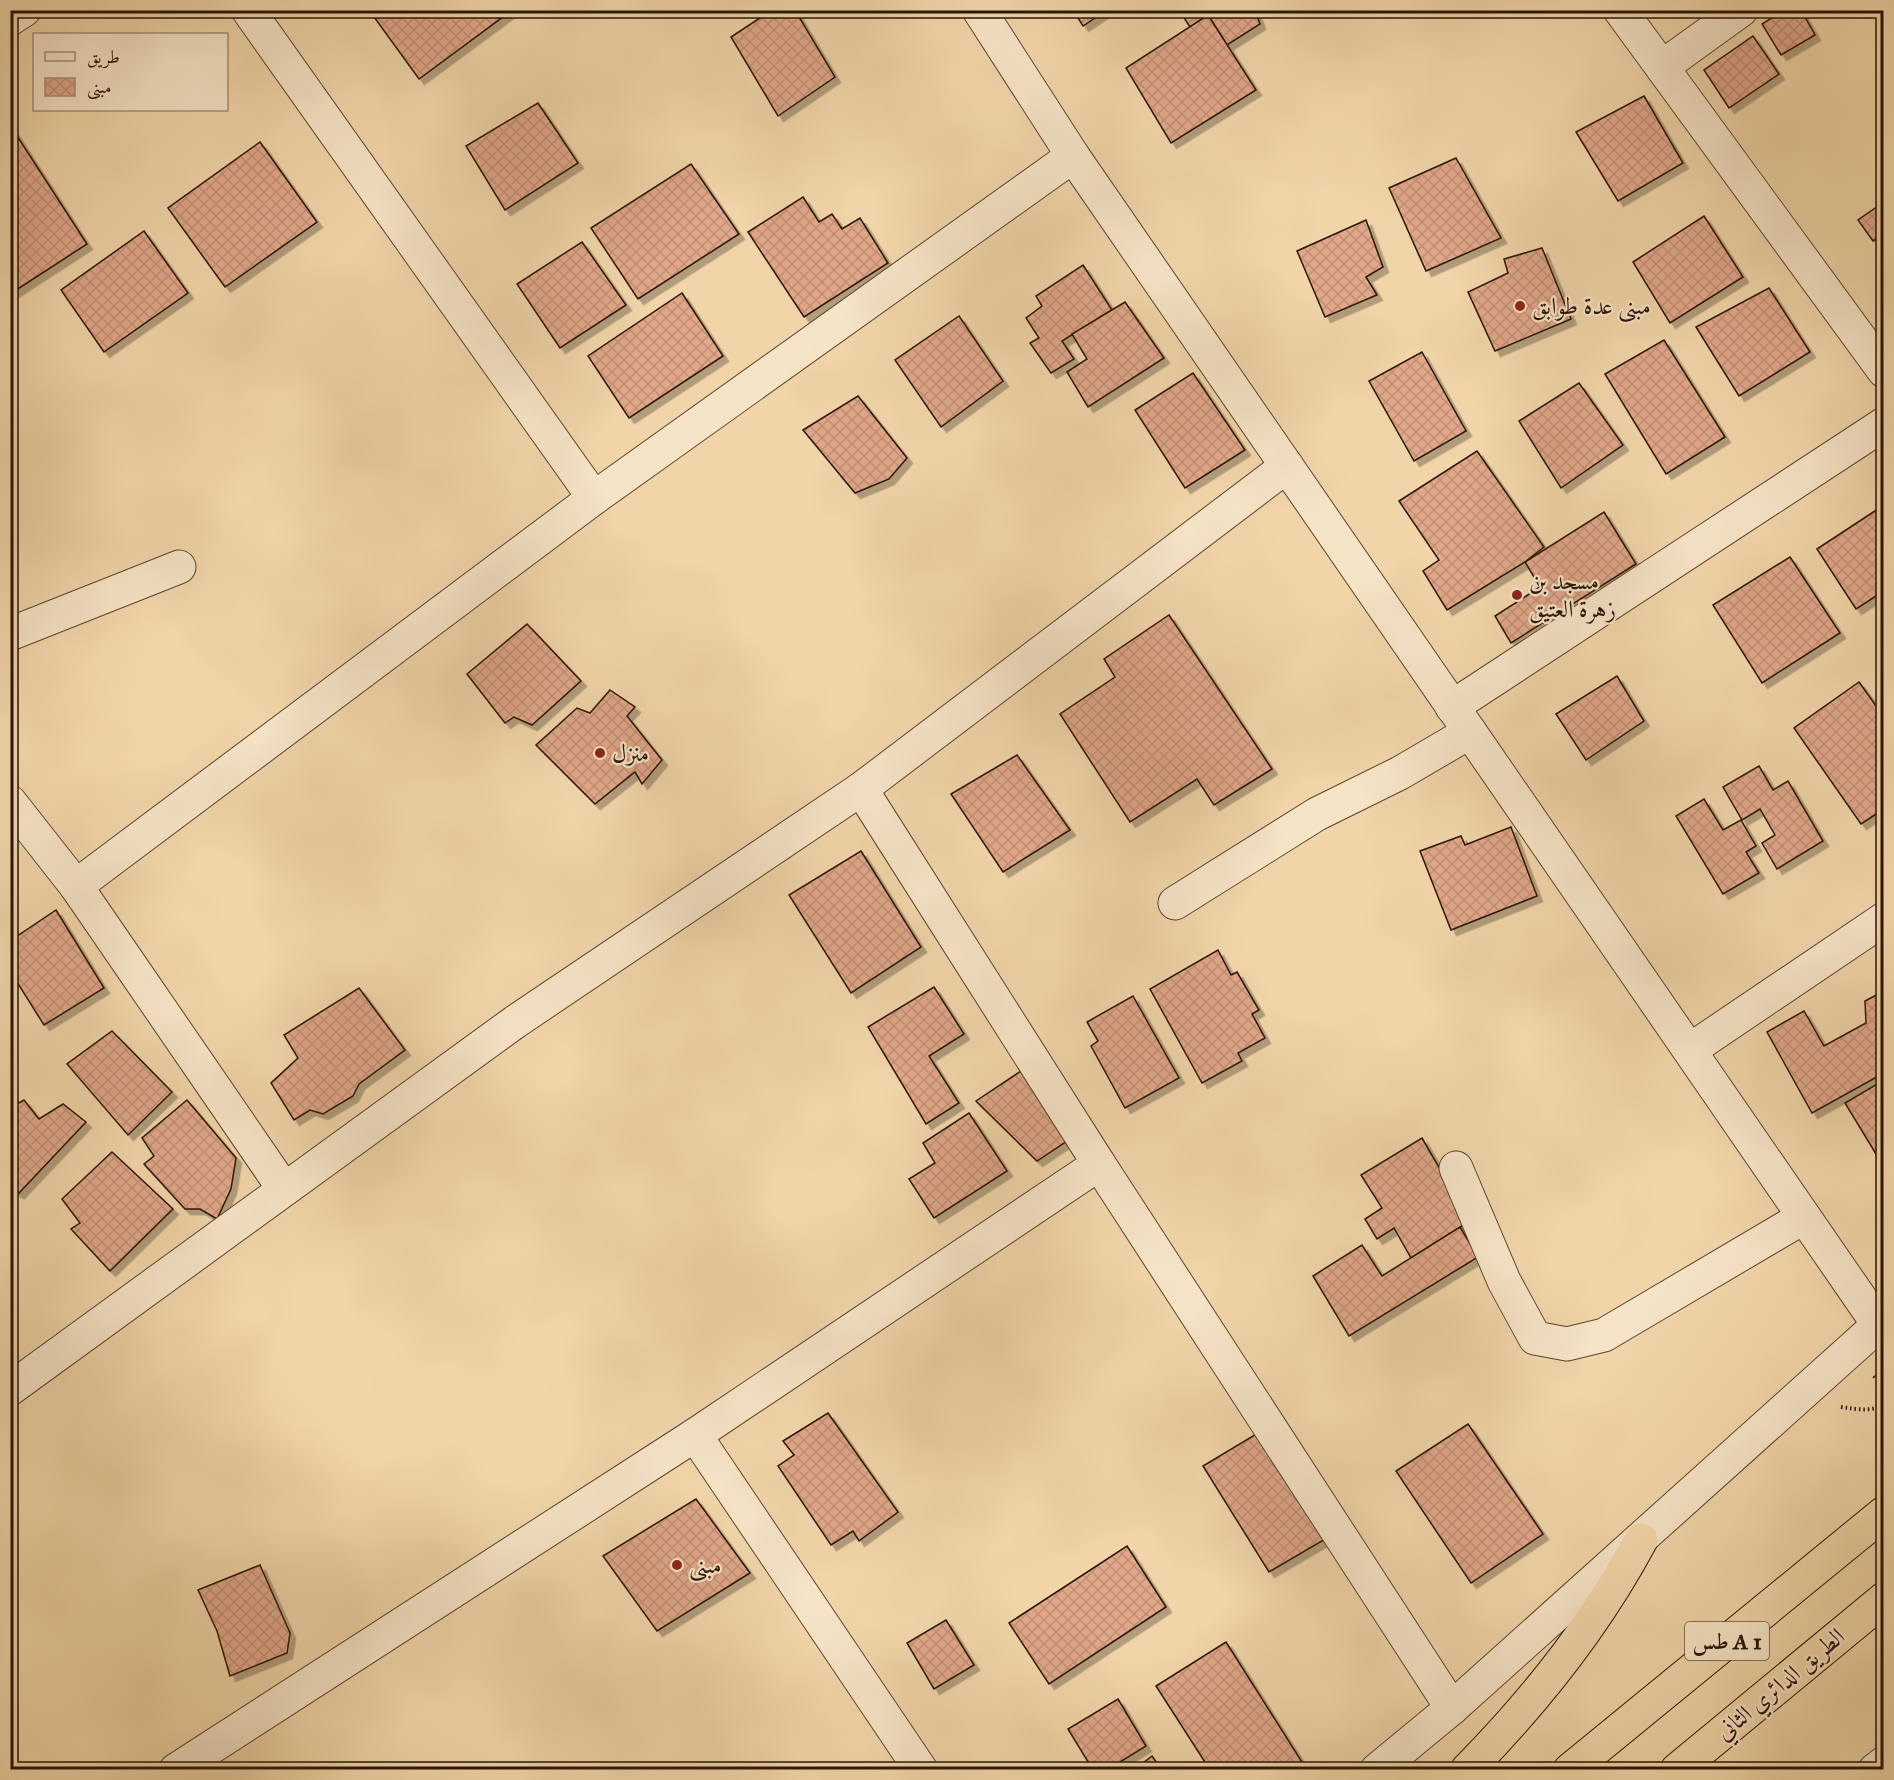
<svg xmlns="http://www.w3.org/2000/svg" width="1894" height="1780" font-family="'IM FELL Great Primer',Amiri,serif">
  <defs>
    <pattern id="building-cross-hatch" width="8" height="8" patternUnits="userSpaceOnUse" patternTransform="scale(1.5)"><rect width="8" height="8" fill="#e0a789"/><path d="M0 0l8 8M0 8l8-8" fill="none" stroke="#c08f75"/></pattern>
    <filter id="shadow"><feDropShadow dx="5.5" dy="5.5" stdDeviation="0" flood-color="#0004"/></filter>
  </defs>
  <rect width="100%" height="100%" fill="#f1d5a9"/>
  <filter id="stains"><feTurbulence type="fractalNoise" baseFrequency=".00333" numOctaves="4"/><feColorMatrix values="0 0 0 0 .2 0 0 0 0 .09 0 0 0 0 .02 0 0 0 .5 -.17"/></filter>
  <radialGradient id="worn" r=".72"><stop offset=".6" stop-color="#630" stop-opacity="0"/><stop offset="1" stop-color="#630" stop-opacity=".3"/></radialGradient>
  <!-- building -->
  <g fill="url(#building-cross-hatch)" stroke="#291305" stroke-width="1.5" filter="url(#shadow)">
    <polygon points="369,10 511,10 511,11 419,79"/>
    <polygon points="772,10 795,10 835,77 778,116 731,37"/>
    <polygon points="1073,10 1107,10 1083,26"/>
    <polygon points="1179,10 1255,10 1260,24 1227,45 1208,15 1190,27"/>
    <polygon points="1784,10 1801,10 1815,35 1781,55 1762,24"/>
    <polygon points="1208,15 1256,90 1171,143 1126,68"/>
    <polygon points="1753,36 1779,74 1729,108 1704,70"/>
    <polygon points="1644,96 1683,163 1618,201 1576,132"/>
    <polygon points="538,103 578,163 505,210 466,146"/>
    <polygon points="10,125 87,244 10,294"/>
    <polygon points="260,142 317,222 225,287 168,208"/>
    <polygon points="1456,158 1501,238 1426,271 1389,188"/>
    <polygon points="691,164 739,234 638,299 591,228"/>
    <polygon points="803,197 819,222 832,214 842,229 860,218 888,263 804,317 748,232"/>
    <polygon points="1884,202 1884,234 1873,241 1858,220"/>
    <polygon points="1704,216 1743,277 1670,323 1633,262"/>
    <polygon points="1366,220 1383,267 1366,277 1377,295 1325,317 1297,251"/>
    <polygon points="144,231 188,293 104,352 61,290"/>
    <polygon points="582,242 626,305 560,348 517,284"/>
    <polygon points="1542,248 1571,319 1495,351 1468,292 1508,273 1504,259"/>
    <polygon points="1083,265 1112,310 1062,341 1074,359 1051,373 1030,343 1039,338 1026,318 1042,306 1036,296"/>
    <polygon points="1769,288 1810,352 1739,396 1696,327"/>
    <polygon points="682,293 723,356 629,418 588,356"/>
    <polygon points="1125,302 1164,358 1088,407 1067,372 1087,359 1072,334"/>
    <polygon points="959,316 1003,381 941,427 895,360"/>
    <polygon points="1664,340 1725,437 1666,474 1605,374"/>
    <polygon points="1422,352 1466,431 1414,461 1369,381"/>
    <polygon points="1193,373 1245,450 1185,488 1135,410"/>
    <polygon points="1579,383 1623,445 1561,488 1519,421"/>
    <polygon points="858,396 907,458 889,479 855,493 803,430"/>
    <polygon points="1477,451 1544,547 1525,562 1447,610 1423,571 1439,560 1399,501"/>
    <polygon points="1884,505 1884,591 1856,609 1817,549"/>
    <polygon points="1604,512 1636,564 1511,643 1495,616 1540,587 1525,562"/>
    <polygon points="1790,557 1840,633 1762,683 1713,605"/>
    <polygon points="1169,615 1272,769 1214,805 1197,779 1130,822 1060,714 1115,677 1104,659"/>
    <polygon points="527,624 581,681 532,725 514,717 505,723 467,674"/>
    <polygon points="1617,676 1644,721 1586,760 1556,714"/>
    <polygon points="1859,682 1884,717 1884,809 1861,824 1794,728"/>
    <polygon points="610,690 635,707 627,716 662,760 642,784 635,772 595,804 536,745 577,708 590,713"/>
    <polygon points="1017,755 1070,830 1003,872 951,794"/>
    <polygon points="1759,766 1773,790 1788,781 1823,841 1777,869 1762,843 1775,835 1760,809 1742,820 1723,787"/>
    <polygon points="1704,799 1723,830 1741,820 1756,846 1746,852 1759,873 1723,894 1676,816"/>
    <polygon points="1511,827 1537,896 1451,930 1420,851 1461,836 1465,845"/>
    <polygon points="861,851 921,947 851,993 789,895"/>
    <polygon points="56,910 104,988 44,1025 10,971 10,941"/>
    <polygon points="1218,950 1231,975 1237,972 1259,1010 1252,1014 1265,1038 1238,1053 1242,1061 1202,1083 1150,989"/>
    <polygon points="934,987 964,1034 929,1056 959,1103 926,1124 868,1027"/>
    <polygon points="359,988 405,1050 359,1084 353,1096 323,1114 310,1110 294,1120 271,1083 298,1058 284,1035"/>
    <polygon points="1884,991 1884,1073 1812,1113 1767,1032 1804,1011 1824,1046 1866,1023 1865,1001"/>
    <polygon points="1133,996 1179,1078 1125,1108 1091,1046 1098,1041 1087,1022"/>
    <polygon points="112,1031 172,1092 128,1135 67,1064"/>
    <polygon points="1027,1067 1073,1137 1037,1161 976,1101"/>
    <polygon points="1884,1080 1884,1150 1876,1154 1845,1103"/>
    <polygon points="24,1100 39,1119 63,1104 86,1122 19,1193 10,1189 10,1108"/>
    <polygon points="187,1100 236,1158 231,1189 217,1219 200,1209 185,1209 144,1164 154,1156 142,1138"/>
    <polygon points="969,1113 1007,1171 934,1218 909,1179 935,1163 923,1143"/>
    <polygon points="1422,1138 1470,1221 1411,1258 1394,1228 1377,1239 1365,1219 1382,1208 1361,1175"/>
    <polygon points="112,1152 173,1209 110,1271 71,1229 80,1223 62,1199"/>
    <polygon points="1460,1227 1478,1257 1349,1336 1313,1276 1362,1245 1382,1276"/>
    <polygon points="828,1413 898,1512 859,1541 853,1531 831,1545 778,1466 794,1455 783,1441"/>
    <polygon points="1468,1424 1543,1534 1471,1583 1396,1471"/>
    <polygon points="1258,1433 1327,1538 1269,1572 1203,1466"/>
    <polygon points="696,1499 750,1573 657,1631 603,1556"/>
    <polygon points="1127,1546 1166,1607 1049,1684 1009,1623"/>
    <polygon points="260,1565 290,1633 287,1653 230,1676 217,1631 198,1590"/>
    <polygon points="946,1620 974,1665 934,1689 907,1643"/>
    <polygon points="1226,1642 1307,1770 1210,1770 1156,1686"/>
    <polygon points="1118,1699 1146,1746 1107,1770 1093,1770 1068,1729"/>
    <polygon points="1152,1756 1162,1770 1134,1770"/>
  </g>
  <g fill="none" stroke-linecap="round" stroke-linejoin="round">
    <defs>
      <g id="minor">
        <polyline points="248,10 594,498 1073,156"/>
        <polyline points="1620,10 1884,371"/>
        <polyline points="10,19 24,10"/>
        <polyline points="1662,67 1741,10"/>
        <polyline points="10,634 179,567"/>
        <polyline points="1452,707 1884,424"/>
        <polyline points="10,802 76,886"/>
        <polyline points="1175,903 1317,814 1400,773 1470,732"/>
        <polyline points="1690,1050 1884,919"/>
        <polyline points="1099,1164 1452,1708"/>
        <polyline points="1456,1168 1504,1281 1535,1338 1567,1344 1604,1335 1804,1217"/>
        <polyline points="284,1189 76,886 594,498"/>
        <polyline points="10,1389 515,1022 861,789 1287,466"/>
        <polyline points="695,1435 921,1770"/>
        <polyline points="176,1770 695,1435 1099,1164 861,789"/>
        <polyline points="1875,1770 1884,1763"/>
      </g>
      <g id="tertiary">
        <polyline points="979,10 1073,156 1878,1324"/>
        <polyline points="1377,1770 1452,1708 1884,1320"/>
      </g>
      <g id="trunk">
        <path d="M1467 1770C1536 1700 1595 1626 1641 1540"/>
        <polyline points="1570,1770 1884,1513"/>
        <polyline points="1677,1770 1884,1599"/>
      </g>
    </defs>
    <!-- minor casing -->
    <use href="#minor" stroke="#5b442e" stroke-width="35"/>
    <!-- tertiary casing -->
    <use href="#tertiary" stroke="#5b442e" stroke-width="35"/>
    <!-- trunk casing -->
    <use href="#trunk" stroke="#291305" stroke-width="35"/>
    <!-- path -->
    <g stroke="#291305" stroke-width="4" stroke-dasharray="1.5 3" stroke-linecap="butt">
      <polyline points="1874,1376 1884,1388"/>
      <path d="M1841 1407C1857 1409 1869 1412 1884 1405"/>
    </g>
    <!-- minor -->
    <use href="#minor" stroke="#f6e4c7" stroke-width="33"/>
    <!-- tertiary -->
    <use href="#tertiary" stroke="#f6e4c7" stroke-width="33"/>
    <!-- trunk -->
    <use href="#trunk" stroke="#f1d5a9" stroke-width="33"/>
  </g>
  <!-- markers -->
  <g fill="#8f2418" stroke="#f6e4c7" stroke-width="2">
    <circle cx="1520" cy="306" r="6"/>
    <circle cx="1517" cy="595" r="6"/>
    <circle cx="600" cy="753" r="6"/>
    <circle cx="677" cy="1565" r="6"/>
  </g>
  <g text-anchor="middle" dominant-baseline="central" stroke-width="4.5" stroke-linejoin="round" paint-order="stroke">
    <!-- shield labels -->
    <rect fill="#f6e4c7" stroke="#66523f" stroke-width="1.5" x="1685" y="1622" width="84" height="38" rx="4.5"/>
    <g font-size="22" font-weight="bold" fill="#291305">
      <text x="1727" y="1641">طس A 1</text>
    </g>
    <!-- poi labels -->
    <g font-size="24" fill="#291305" stroke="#f6e4c7" text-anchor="start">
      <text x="1532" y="306">مبنى عدة طوابق</text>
      <text x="1529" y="581">مسجد بن<tspan x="1529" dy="28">زهرة العتيق</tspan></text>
      <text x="612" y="753">منزل</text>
      <text x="689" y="1565">مبنى</text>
    </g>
    <!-- street labels -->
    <g font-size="24" fill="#291305" stroke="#f6e4c7">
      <text transform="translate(1780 1684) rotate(-40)">الطريق الدائري الثاني</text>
    </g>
  </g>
  <!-- margin -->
  <rect width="1894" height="1780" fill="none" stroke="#f1d5a9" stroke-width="36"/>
  <rect x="12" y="12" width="1870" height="1756" fill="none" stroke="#291305" stroke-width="3"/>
  <rect x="18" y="18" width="1858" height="1744" fill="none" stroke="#291305" stroke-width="1.5"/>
  <!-- legend -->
  <rect x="33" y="33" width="195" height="78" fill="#f6e4c7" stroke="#a49079" stroke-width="1.5"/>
  <rect x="45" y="52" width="30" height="9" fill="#f6e4c7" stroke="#a49079" stroke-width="1.5"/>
  <text x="87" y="63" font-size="18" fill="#291305">طريق</text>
  <rect x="45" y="78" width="30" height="18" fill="url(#building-cross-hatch)" stroke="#a49079" stroke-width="1.5"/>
  <text x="87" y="93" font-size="18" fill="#291305">مبنى</text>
  <rect width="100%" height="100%" filter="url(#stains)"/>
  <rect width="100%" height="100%" fill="url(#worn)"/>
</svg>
